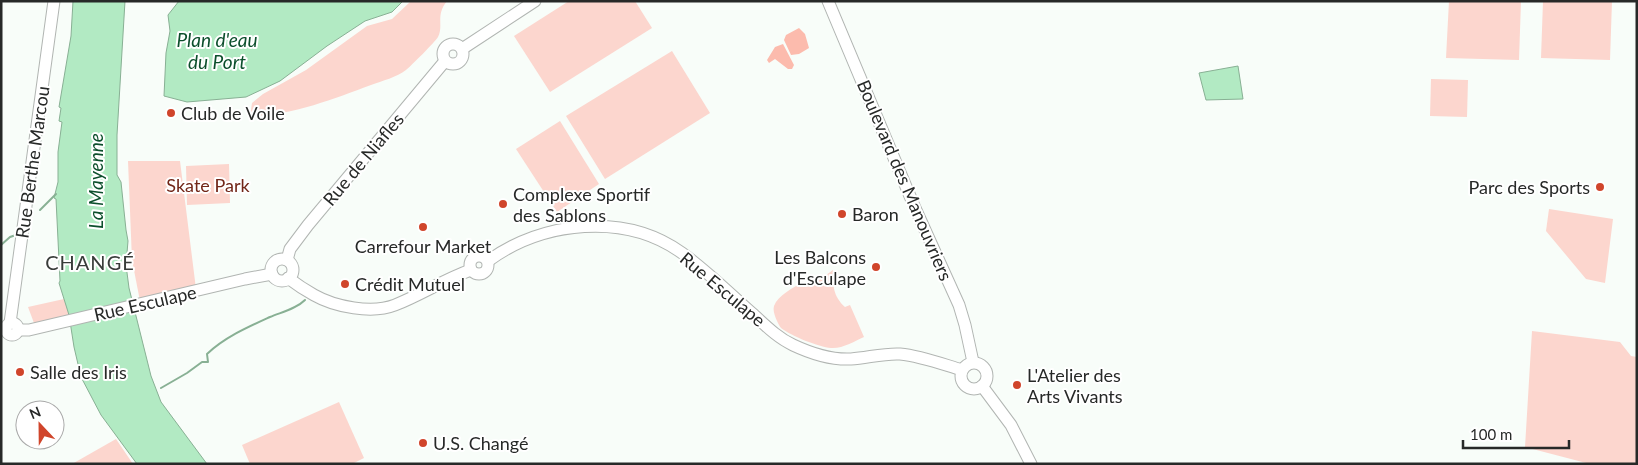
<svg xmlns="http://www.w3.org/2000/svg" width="1638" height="465" font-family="Lato,sans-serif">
  <rect width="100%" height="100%" fill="#f8fdf9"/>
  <!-- green -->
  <g fill="#fcd6ce">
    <path d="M411 1H447C435 16 444 25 438 37 435 42 411 66 406 70 397 77 382 81 371 85 333 99 291 116 250 116L252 103 263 94 306 70 367 26 392 19Z"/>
    <polygon points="569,1 635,1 652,28 550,92 514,36"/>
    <polygon points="1449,1 1521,1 1519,60 1446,58"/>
    <polygon points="1543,1 1612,1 1610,60 1541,58"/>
    <polygon points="672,51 710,113 605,179 566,116"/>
    <polygon points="1431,79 1468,80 1467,117 1430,116"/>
    <polygon points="560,121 599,184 557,212 516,149"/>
    <polygon points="128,161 180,161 196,289 140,301 132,260"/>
    <polygon points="229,164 230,203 187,205 186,166"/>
    <polygon points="1549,209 1613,219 1605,283 1586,279 1546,231"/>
    <path d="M833 270C833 286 833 296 845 307L850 305 864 337C855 341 842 349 831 348 819 347 791 336 781 328 778 324 772 312 774 306 778 295 793 288 803 282L815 283Z"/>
    <polygon points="64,299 69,315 34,323 28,307"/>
    <polygon points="1532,331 1620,342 1631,356 1637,357 1637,464 1590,464 1525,447"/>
    <polygon points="339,402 364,458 352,464 250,464 242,445"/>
    <polygon points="116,439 133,464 72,464"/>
  </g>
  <!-- forest -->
  <g fill="#fcbbad">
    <polygon points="799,28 805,34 809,48 799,54 791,55 784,40 786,35"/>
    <polygon points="783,44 794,65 792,69 788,69 775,59 769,63 767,60 775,47"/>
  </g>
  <!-- water -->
  <g fill="#b2eac3" stroke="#88b094">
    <polygon points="73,1 125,1 117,135 117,175 121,182 126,230 128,241 126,265 129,288 151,376 161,402 207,464 137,464 101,415 81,377 74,347 69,315 59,283 60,281 56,199 54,198 58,182 58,152 62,122 59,121 61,108 59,107 71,36"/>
    <polygon points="179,1 403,1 392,12 365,21 327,46 280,81 246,97 187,102 164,96 166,53 170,31 168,15"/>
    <polygon points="1238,66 1243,99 1206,100 1199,73"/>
  </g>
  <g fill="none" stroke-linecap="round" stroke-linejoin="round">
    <!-- stream -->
    <g stroke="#88b094" stroke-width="2">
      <polyline points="40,210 56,194"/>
      <polyline points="1,245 10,237 16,235"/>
      <path d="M161 388 187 373 202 362H208L207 354C225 337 248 327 270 317 282 312 296 309 305 300"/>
    </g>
    <defs>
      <g id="tertiary">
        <polyline points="828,1 915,208 959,305 965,325 973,362"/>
        <circle cx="453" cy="54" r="10"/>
        <polyline points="462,49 535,1"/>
        <circle cx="479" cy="265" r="9"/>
        <circle cx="282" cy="270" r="11"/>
        <polyline points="287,260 290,249 308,225 445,61"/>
        <path d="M488 261C543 221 625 212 682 253 707 271 730 294 754 315 766 326 778 338 793 345 810 353 832 360 851 359 867 358 884 353 900 354 921 356 942 364 962 370"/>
        <path d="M288 278C296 284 305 290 314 295 335 307 372 314 395 305 421 295 445 279 471 270"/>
        <polyline points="10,323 54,1"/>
        <circle cx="12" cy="329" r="6"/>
        <polyline points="18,330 29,330 245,279 272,274"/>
        <circle cx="974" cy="376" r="13"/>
        <polyline points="982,386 1011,425 1031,464"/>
      </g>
    </defs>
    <!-- tertiary casing -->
    <use href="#tertiary" stroke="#b1b5b2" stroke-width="13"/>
    <!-- tertiary -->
    <use href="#tertiary" stroke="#fff" stroke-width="11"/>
  </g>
  <!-- markers -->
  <g fill="#d0452b" stroke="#fff" stroke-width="2">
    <circle cx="171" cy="113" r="5"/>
    <circle cx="1600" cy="187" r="5"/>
    <circle cx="503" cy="204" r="5"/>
    <circle cx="842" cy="214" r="5"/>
    <circle cx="423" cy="227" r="5"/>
    <circle cx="876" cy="267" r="5"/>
    <circle cx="345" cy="284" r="5"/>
    <circle cx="20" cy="372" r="5"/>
    <circle cx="1017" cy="385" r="5"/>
    <circle cx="423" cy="443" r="5"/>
  </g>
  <g text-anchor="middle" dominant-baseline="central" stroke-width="4" stroke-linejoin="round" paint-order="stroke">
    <!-- poi labels -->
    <g font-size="18" fill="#272928" stroke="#fff" text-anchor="start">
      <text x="181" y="113">Club de Voile</text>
      <text x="1590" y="187" text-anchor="end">Parc des Sports</text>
      <text x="513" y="194">Complexe Sportif<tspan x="513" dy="21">des Sablons</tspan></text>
      <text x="852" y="214">Baron</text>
      <text x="423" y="246" text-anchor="middle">Carrefour Market</text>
      <text x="866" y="257" text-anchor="end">Les Balcons<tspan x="866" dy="21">d'Esculape</tspan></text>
      <text x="355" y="284">Crédit Mutuel</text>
      <text x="30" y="372">Salle des Iris</text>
      <text x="1027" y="375">L'Atelier des<tspan x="1027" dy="21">Arts Vivants</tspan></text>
      <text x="433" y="443">U.S. Changé</text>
    </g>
    <!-- street labels -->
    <g font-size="18" fill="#272928" stroke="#fff">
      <text transform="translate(363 159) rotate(-50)">Rue de Niafles</text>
      <text transform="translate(32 162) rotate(-82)">Rue Berthe Marcou</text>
      <text transform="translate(905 180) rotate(67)">Boulevard des Manouvriers</text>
      <text transform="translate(723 289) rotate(40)">Rue Esculape</text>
      <text transform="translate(145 303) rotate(-13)">Rue Esculape</text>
    </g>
    <!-- park labels -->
    <g font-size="18" fill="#712618" stroke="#fff">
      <text x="208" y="185">Skate Park</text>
    </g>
    <!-- water labels -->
    <g font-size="19" font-style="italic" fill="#0c4f2c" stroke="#fff">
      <text x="217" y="39">Plan d'eau<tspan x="217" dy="22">du Port</tspan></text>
      <text transform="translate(95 181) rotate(-90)">La Mayenne</text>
    </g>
    <!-- quarter labels -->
    <g font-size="20" letter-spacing="1" fill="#393d3a" stroke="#fff">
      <text x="90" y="262">CHANGÉ</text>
    </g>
  </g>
  <!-- border -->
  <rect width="1638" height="465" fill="none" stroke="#272928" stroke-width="5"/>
  <!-- north arrow -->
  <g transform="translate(40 425) rotate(338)"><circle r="24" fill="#ffffff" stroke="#a9a9a9"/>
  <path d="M0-4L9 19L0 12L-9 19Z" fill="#d0452b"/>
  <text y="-8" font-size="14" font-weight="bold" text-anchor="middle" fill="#272928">N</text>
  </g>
  <!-- scale -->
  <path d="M1463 440v8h106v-8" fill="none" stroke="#272928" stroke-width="2.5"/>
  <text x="1470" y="440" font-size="15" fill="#272928" stroke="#ffffff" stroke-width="4" paint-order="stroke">100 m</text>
</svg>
